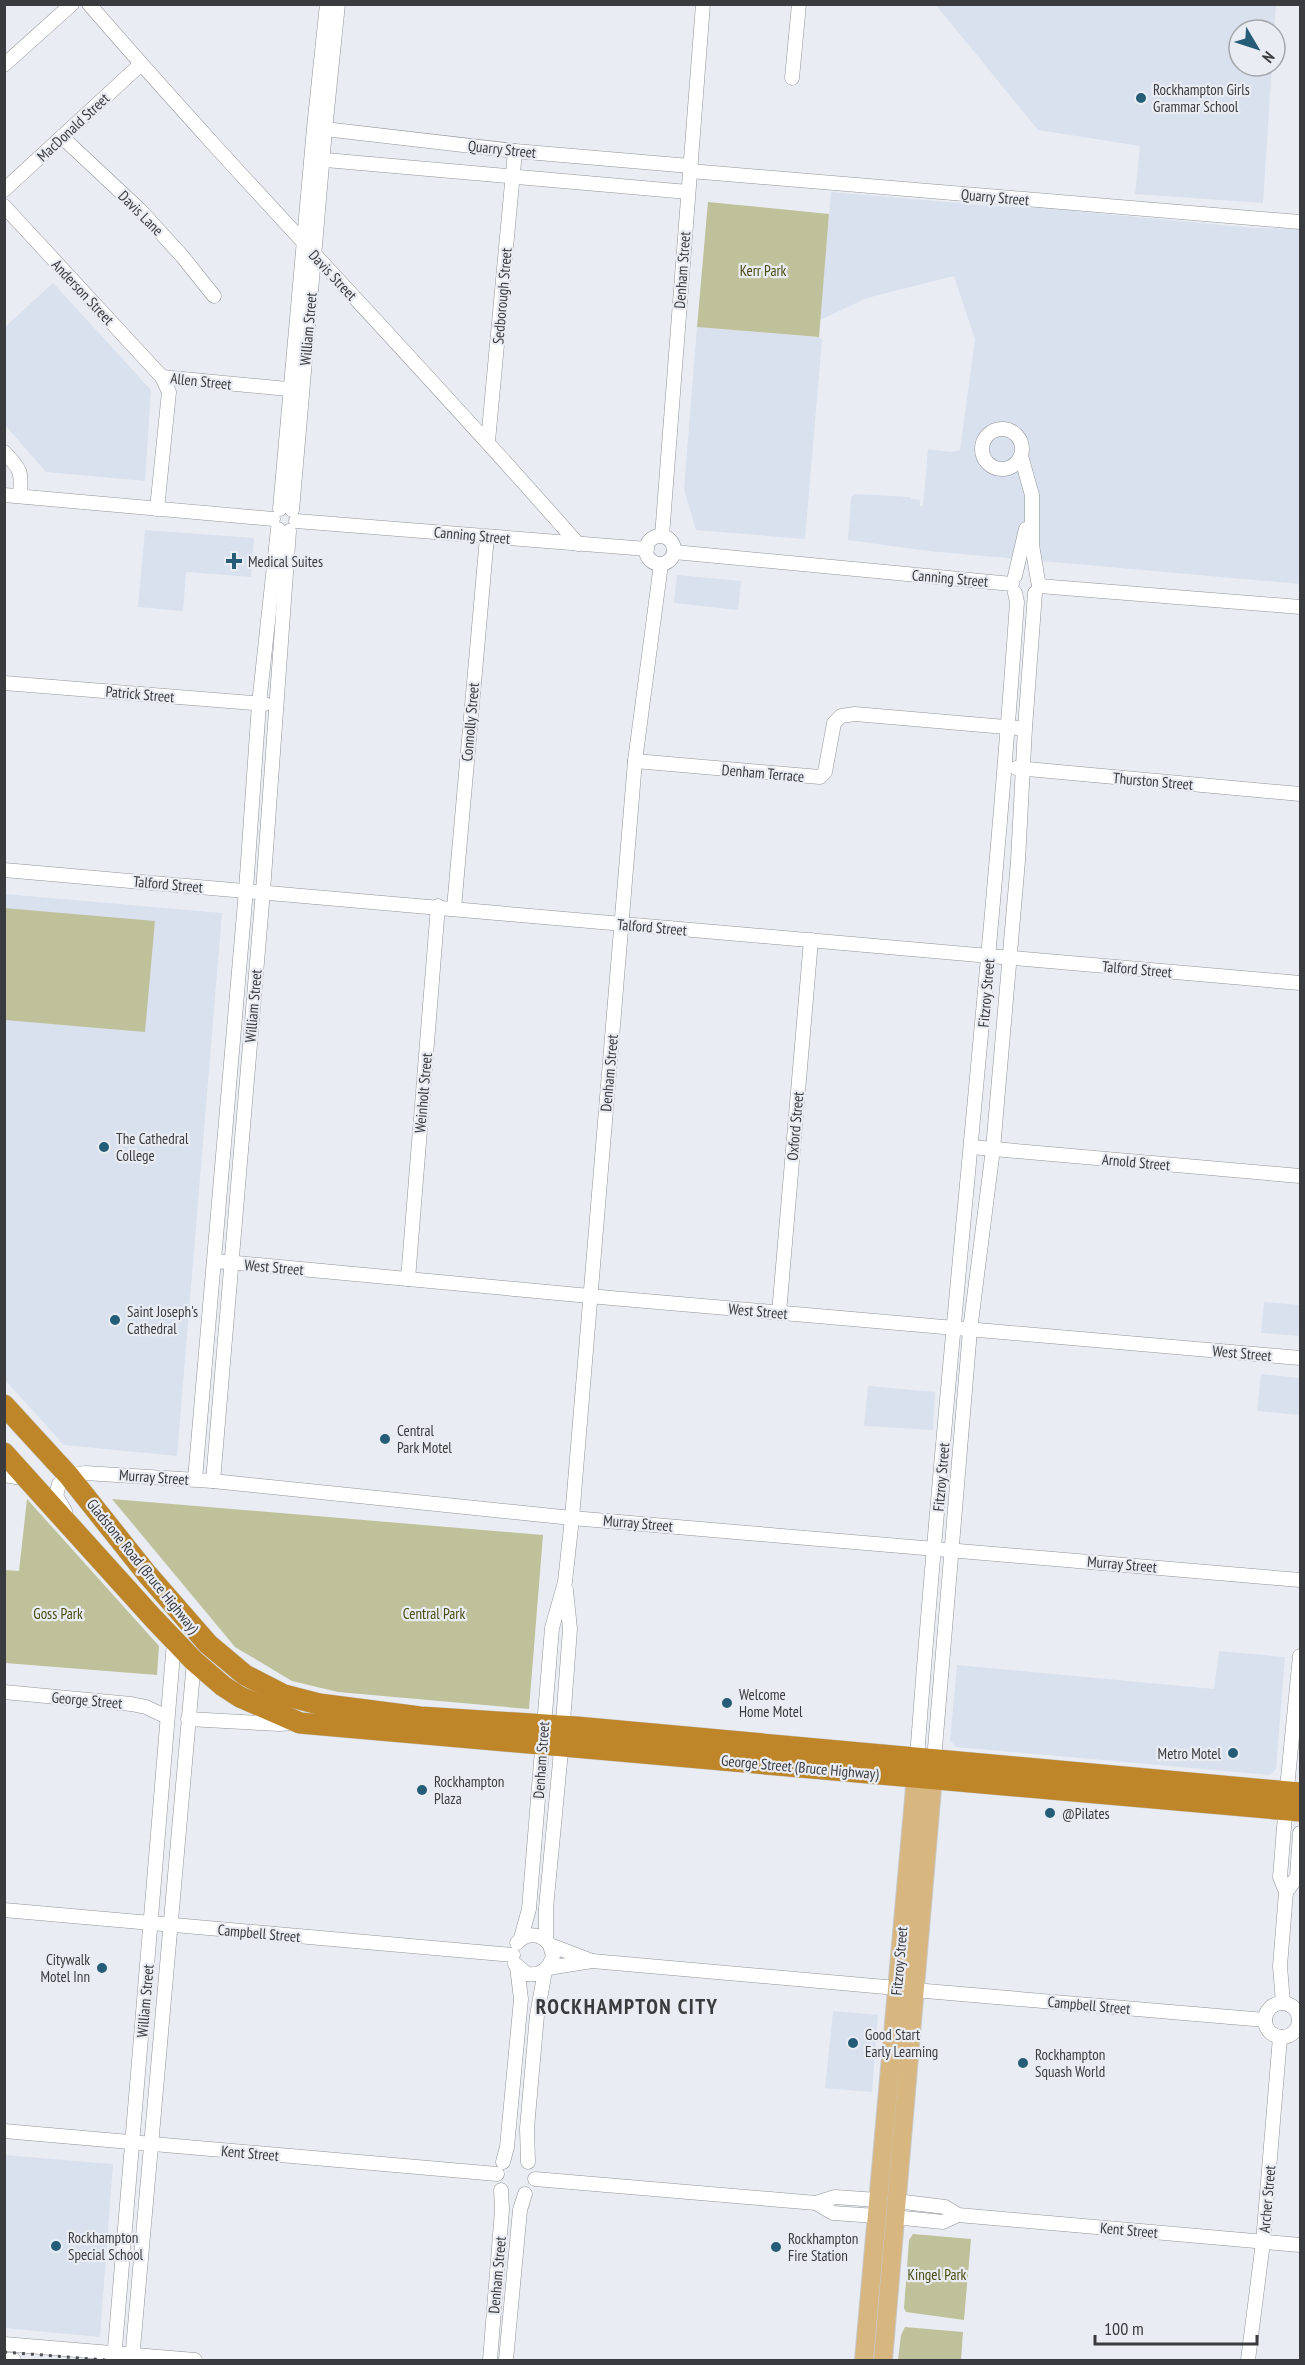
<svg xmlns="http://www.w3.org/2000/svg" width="1305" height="2365" font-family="'PT Sans Narrow',sans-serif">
  <rect width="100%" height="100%" fill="#e9edf3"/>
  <!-- built -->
  <g fill="#d9e1ee">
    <polygon points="936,5 1276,5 1274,30 1239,30 1239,66 1272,66 1263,203 1135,194 1140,146 1038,130"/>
    <polygon points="831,192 1005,207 1067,208 1083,212 1254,228 1300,229 1300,584 928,551 848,540 851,497 855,494 910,497 911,499 920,500 920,506 923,506 928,449 951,452 960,450 975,339 954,276 867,298 820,320"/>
    <polygon points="53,283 151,390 145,481 46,472 5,425 5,327"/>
    <polygon points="697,327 819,337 822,340 805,539 696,530 684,489"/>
    <polygon points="145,530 254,538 251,577 186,572 183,611 138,607"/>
    <polygon points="677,575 741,581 738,610 674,603"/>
    <polygon points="5,894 222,913 177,1456 64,1445 5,1380"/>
    <polygon points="1264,1302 1300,1305 1300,1336 1261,1333"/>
    <polygon points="1261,1374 1300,1378 1300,1415 1257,1411"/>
    <polygon points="868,1386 935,1392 933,1430 864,1426"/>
    <polygon points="1219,1651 1285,1657 1276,1769 1270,1775 956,1747 950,1740 957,1665 1214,1689"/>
    <polygon points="833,2011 878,2015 872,2092 825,2088"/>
    <polygon points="4,2155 113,2164 100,2337 5,2328"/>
  </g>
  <!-- green -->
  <g fill="#bfc19a">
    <polygon points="708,202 829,214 819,337 697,327"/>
    <polygon points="4,908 155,921 145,1032 5,1020"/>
    <polygon points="27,1499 159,1646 157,1675 5,1663 5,1570 19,1571"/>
    <polygon points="112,1499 543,1535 529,1709 338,1692 292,1681 235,1647"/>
    <polygon points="913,2234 971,2239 964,2320 906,2312 904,2308 909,2240"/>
    <polygon points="905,2327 963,2332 961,2360 898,2360 901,2335"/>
  </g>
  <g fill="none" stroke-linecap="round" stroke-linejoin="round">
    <defs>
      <g id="minor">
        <path d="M89 4C248 188 418 361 578 544"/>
        <polyline points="4,65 72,4"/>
        <polyline points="792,78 799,4"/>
        <polyline points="316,128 515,151 690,166"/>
        <polyline points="62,137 140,210 182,256 214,296"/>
        <polyline points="314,159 688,192"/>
        <polyline points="690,171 1300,222"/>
        <polyline points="4,190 141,64"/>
        <polyline points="4,206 162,377"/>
        <circle cx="1002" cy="449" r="20"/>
        <polyline points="488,441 515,151"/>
        <path d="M4 452C21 469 22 472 20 496"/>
        <polyline points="1021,456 1032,495 1032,545 1038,581"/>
        <polyline points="4,495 273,519"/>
        <polyline points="157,509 169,392 162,377 298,390"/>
        <polyline points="280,509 314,128 327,4"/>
        <polyline points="292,510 325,130 338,4"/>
        <polyline points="296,521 647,549"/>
        <polyline points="662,536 703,4"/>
        <circle cx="660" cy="550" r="14"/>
        <polyline points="674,552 1012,584"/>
        <polyline points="1015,576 1026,529"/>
        <polyline points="1039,586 1300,607"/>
        <polyline points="4,683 265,704"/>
        <polyline points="635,761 820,777 825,772 834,723 841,716 855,714 1017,728"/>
        <polyline points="1016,768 1300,794"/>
        <polyline points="4,870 1300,983"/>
        <polyline points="454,908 487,537"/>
        <polyline points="971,1147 1300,1176"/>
        <polyline points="215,1261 611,1298 1300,1358"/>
        <polyline points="408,1279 438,906"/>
        <polyline points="779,1313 811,940"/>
        <polyline points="4,1475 28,1479"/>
        <polyline points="195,1479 246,890 259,704 278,529"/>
        <polyline points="213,1481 263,891 289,531"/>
        <polyline points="65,1511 56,1496 59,1484 69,1476 85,1473 213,1481 572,1518 1300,1580"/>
        <polyline points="4,1692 131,1704 146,1707 167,1717"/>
        <polyline points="188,1719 279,1724 294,1723"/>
        <path d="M917 1758C945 1372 990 988 1017 602L1015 593"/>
        <polyline points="934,1760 970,1330 993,1149 1018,861 1025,728 1035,593"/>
        <polyline points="1286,1892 1297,1877 1300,1833"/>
        <polyline points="4,1910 513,1955"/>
        <polyline points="521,1938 529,1909 552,1628 565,1582 572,1518 635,761 661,564"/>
        <polyline points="546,1940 546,1908 560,1762 570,1629 566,1590"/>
        <path d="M517 1943C527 1932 541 1933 550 1945L592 1961"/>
        <path d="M515 1964 527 1974C540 1976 549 1970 553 1956L550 1945"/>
        <polyline points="548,1968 592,1961 897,1988"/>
        <polyline points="914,1990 1265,2020"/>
        <circle cx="1282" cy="2020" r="17"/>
        <polyline points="1283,2003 1280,1966 1286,1892 1280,1877 1288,1778 1300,1656"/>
        <polyline points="4,2131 497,2174"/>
        <polyline points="503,2162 507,2147 521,1999 517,1967"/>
        <polyline points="528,2162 527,2128 537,2015 545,1971"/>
        <polyline points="535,2179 816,2203 833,2213 876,2216"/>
        <polyline points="896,2201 945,2207 958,2215 1300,2245"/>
        <polyline points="816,2203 835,2197 877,2200"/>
        <polyline points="894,2217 943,2222 958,2215"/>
        <polyline points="4,2344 195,2360"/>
        <polyline points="4,2360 14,2360"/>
        <polyline points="114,2360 174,1642"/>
        <polyline points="132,2360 194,1661"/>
        <polyline points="490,2360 502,2210 501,2190"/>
        <polyline points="506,2360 520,2210 525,2194"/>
        <polyline points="1248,2360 1263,2242 1280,2037"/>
      </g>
      <g id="major">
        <polyline points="864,2360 917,1765"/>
        <polyline points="883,2360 934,1765"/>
      </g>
      <g id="highway">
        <polyline points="4,1405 69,1476 147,1574 208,1644 245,1675 284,1695 319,1704 420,1717 576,1727 1300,1793"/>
        <polyline points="4,1453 153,1618 194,1661 223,1686 240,1697 300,1723 1300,1811"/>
      </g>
    </defs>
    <!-- minor casing -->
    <use href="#minor" stroke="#909398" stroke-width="15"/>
    <!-- major casing -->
    <use href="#major" stroke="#c8c8c9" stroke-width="20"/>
    <!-- highway casing -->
    <use href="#highway" stroke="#c8c8c9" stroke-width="22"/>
    <!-- minor -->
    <use href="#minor" stroke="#fff" stroke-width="14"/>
    <!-- major -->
    <use href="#major" stroke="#d8b67f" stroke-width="18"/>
    <!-- highway -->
    <use href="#highway" stroke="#be8629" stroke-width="21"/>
    <!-- rail -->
    <polyline stroke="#4f5154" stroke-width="3" stroke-dasharray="3 6" stroke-linecap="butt" points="4,2352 105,2360"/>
  </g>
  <!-- markers -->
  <g fill="#255c77" stroke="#e9edf3" stroke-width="2">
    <circle cx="1141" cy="98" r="6"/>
    <path d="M231 552h6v6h6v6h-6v6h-6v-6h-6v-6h6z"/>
    <circle cx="104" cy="1147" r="6"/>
    <circle cx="115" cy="1320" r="6"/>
    <circle cx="385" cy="1439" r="6"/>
    <circle cx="727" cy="1703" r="6"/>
    <circle cx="1233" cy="1753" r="6"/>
    <circle cx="422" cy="1790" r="6"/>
    <circle cx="1050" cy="1813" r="6"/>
    <circle cx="102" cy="1968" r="6"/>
    <circle cx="853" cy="2043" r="6"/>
    <circle cx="1023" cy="2063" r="6"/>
    <circle cx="56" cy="2246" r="6"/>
    <circle cx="776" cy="2247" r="6"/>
  </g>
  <g text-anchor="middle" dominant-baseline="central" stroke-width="4.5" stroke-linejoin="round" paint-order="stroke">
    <!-- poi labels -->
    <g font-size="15" fill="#3a3b3e" stroke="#e9edf3" text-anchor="start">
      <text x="1153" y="89">Rockhampton Girls<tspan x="1153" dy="17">Grammar School</tspan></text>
      <text x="248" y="561">Medical Suites</text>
      <text x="116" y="1138">The Cathedral<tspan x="116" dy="17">College</tspan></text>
      <text x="127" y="1311">Saint Joseph's<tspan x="127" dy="17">Cathedral</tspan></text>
      <text x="397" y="1430">Central<tspan x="397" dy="17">Park Motel</tspan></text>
      <text x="739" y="1694">Welcome<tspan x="739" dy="17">Home Motel</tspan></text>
      <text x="1221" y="1753" text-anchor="end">Metro Motel</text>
      <text x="434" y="1781">Rockhampton<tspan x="434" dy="17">Plaza</tspan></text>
      <text x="1062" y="1813">@Pilates</text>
      <text x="90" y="1959" text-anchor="end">Citywalk<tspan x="90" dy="17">Motel Inn</tspan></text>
      <text x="865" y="2034">Good Start<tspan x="865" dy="17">Early Learning</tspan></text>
      <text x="1035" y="2054">Rockhampton<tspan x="1035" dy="17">Squash World</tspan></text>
      <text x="68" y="2237">Rockhampton<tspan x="68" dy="17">Special School</tspan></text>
      <text x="788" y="2238">Rockhampton<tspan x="788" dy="17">Fire Station</tspan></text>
    </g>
    <!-- street labels -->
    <g font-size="15" fill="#3a3b3e" stroke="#e9edf3">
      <text transform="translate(73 127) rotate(-43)">MacDonald Street</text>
      <text transform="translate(502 149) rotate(6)">Quarry Street</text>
      <text transform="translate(995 197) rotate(5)">Quarry Street</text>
      <text transform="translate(141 213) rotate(45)">Davis Lane</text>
      <text transform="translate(682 270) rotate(-86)">Denham Street</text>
      <text transform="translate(333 275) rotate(47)">Davis Street</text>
      <text transform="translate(83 292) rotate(47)">Anderson Street</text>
      <text transform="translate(502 296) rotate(-85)">Sedborough Street</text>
      <text transform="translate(308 329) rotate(-85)">William Street</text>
      <text transform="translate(201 381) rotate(6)">Allen Street</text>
      <text transform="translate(472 535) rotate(5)">Canning Street</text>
      <text transform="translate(950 578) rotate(5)">Canning Street</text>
      <text transform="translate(140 694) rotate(5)">Patrick Street</text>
      <text transform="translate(470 722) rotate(-85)">Connolly Street</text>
      <text transform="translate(763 773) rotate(5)">Denham Terrace</text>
      <text transform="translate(1153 781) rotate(5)">Thurston Street</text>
      <text transform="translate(168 884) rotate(5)">Talford Street</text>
      <text transform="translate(652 927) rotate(5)">Talford Street</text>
      <text transform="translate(1137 969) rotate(5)">Talford Street</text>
      <text transform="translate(986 993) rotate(-85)">Fitzroy Street</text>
      <text transform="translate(253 1006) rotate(-85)">William Street</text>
      <text transform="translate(609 1073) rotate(-85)">Denham Street</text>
      <text transform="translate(423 1093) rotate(-85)">Weinholt Street</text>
      <text transform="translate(795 1126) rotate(-85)">Oxford Street</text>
      <text transform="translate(1136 1162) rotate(5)">Arnold Street</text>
      <text transform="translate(274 1267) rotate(5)">West Street</text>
      <text transform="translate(758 1311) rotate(5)">West Street</text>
      <text transform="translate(1242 1353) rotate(5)">West Street</text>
      <text transform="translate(154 1477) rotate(4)">Murray Street</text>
      <text transform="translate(941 1477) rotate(-85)">Fitzroy Street</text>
      <text transform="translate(638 1523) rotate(5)">Murray Street</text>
      <text transform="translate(1122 1564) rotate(5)">Murray Street</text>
      <text transform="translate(143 1566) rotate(51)">Gladstone Road (Bruce Highway)</text>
      <text transform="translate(87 1700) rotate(5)">George Street</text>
      <text transform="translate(541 1760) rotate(-86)">Denham Street</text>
      <text transform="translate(800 1767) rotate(5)">George Street (Bruce Highway)</text>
      <text transform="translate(259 1933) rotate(5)">Campbell Street</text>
      <text transform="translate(899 1961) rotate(-85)">Fitzroy Street</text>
      <text transform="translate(145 2001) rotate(-85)">William Street</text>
      <text transform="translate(1089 2005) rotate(5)">Campbell Street</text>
      <text transform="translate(250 2153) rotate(5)">Kent Street</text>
      <text transform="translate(1267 2199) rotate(-85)">Archer Street</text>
      <text transform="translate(1129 2230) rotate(5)">Kent Street</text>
      <text transform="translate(497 2275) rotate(-85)">Denham Street</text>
    </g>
    <!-- park labels -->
    <g font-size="15" fill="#494a10" stroke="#e9edf3">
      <text x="763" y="270">Kerr Park</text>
      <text x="58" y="1613">Goss Park</text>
      <text x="434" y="1613">Central Park</text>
      <text x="937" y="2274">Kingel Park</text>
    </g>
    <!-- district labels -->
    <g font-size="21" font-weight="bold" letter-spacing="1.5" fill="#3a3b3e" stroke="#e9edf3">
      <text x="627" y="2006">ROCKHAMPTON CITY</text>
    </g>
  </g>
  <!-- border -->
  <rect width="1305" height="2365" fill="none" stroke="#3a3b3e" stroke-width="12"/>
  <!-- north arrow -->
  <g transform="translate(1257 48) rotate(129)"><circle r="28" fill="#e9edf3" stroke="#a3a6ab" stroke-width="1.5"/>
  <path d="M0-4.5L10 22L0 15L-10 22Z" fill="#255c77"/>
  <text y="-9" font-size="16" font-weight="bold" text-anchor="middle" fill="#3a3b3e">N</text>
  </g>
  <!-- scale -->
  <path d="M1095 2335v9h162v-9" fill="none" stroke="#3a3b3e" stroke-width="3"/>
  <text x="1104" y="2335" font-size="18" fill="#3a3b3e" stroke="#e9edf3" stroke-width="4.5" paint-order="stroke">100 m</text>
</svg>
